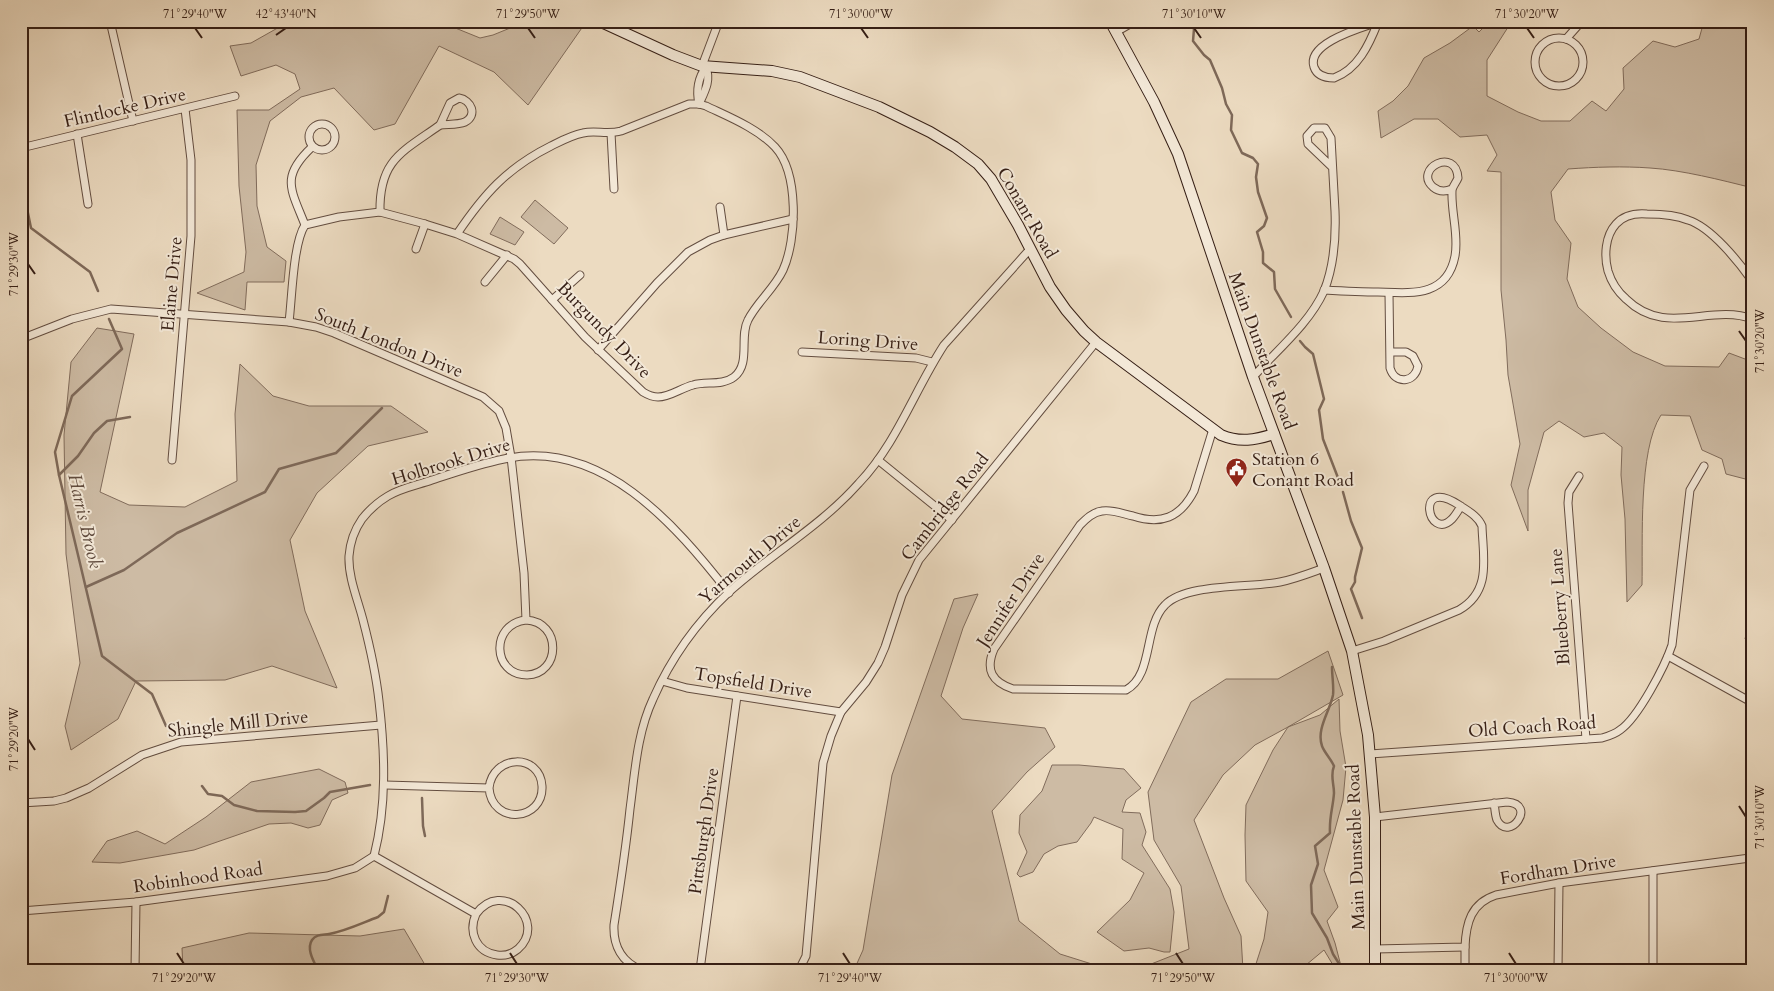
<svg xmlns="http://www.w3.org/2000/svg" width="1774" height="991" font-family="Cardo,serif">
  <rect width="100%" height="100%" fill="#ecdbc1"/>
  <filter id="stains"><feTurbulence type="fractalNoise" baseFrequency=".004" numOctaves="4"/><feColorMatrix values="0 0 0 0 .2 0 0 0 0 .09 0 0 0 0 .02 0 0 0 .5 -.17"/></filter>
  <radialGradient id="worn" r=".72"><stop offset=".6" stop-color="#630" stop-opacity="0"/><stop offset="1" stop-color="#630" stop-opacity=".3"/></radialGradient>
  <!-- green -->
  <g fill="#cdbba4" stroke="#816c5c">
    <polygon points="290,21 443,21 443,23 480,38 493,35 520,24 522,21 586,22 528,105 494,72 439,46 395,124 374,130 334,88 301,97 270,121 256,165 257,206 267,247 286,261 284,282 247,282 245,310 197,293 244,272 246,252 239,186 237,110 269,110 300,89 295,74 276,65 241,76 230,46 251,43"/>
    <path d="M1490 21H1512L1487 60V96L1518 112 1541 121H1570L1592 101 1606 111 1624 89 1623 68 1653 41 1675 47 1699 39 1704 21H1741L1751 26 1753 47V188C1721 180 1682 170 1650 168 1623 166 1595 167 1568 169L1551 192 1555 220 1571 243 1567 279 1578 307 1601 328 1633 352 1665 366 1719 367 1729 353 1753 362V481L1726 474 1722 459 1702 450 1690 416 1661 415C1638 450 1643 542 1642 585L1627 602 1625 519 1621 475 1622 447 1604 433 1584 437 1559 421 1544 432 1528 490V531L1511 485 1520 444 1508 375 1506 340 1501 290V172L1487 171 1497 155 1487 135 1460 137 1438 119H1414L1381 138 1378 111 1393 101 1408 86 1424 58 1450 43 1473 26 1479 32Z"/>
    <polygon points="535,200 568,228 554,244 521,217"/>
    <polygon points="500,217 524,232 515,245 490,234"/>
    <polygon points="97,328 134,334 100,492 129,505 185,507 237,481 235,414 240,364 273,396 309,406 391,406 428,432 368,446 317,493 290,540 305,611 337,688 272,666 225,680 136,681 118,719 71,750 65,726 80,663 66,554 64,435 71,362"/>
    <polygon points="978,594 963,628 941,696 962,719 1045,728 1055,747 1027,772 992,811 1019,921 1060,954 1111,970 854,970 863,950 892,775 954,599"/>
    <polygon points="1753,606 1753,639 1745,639"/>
    <polygon points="1328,651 1343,695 1288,727 1320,715 1339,699 1340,731 1346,767 1343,800 1324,870 1338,907 1327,921 1335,943 1342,970 1336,970 1324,950 1300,970 1254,970 1264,939 1268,912 1246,881 1245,835 1246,805 1273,750 1288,727 1255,745 1223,775 1194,820 1224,898 1241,936 1243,970 1136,970 1189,949 1181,886 1154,840 1148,792 1191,702 1226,679 1278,679"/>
    <polygon points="1052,765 1079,765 1124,769 1141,788 1126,800 1122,812 1140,813 1146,832 1142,845 1170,889 1174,912 1170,952 1164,952 1149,948 1124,951 1097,932 1130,900 1144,873 1122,859 1123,829 1094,817 1091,823 1077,842 1058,846 1044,854 1033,872 1020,877 1017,874 1027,852 1019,833 1020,815 1042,791"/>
    <polygon points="319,769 345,782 348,793 332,800 320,825 308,828 291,823 269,824 194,850 120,863 92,862 107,841 137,831 165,844 206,817 251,782"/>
    <polygon points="404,929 428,970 183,970 182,948 249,933 360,936"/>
  </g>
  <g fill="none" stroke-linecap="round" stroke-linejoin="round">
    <!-- stream -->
    <g stroke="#7e6959" stroke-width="2.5">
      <polyline points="1189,21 1194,29 1193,41 1204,55 1210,60 1222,88 1226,104 1232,115 1231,130 1242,153 1253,158 1258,164 1256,177 1258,192 1267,218 1264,226 1257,232 1263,252 1263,263 1274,272 1275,289 1291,317"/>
      <polyline points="21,179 31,228 90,272 98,291"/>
      <polyline points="109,319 122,349 72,396 55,452 59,475 102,656 152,694 166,726"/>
      <polyline points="1300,341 1305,347 1313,354 1324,399 1319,410 1323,439 1340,483"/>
      <polyline points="59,475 78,456 94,433 107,421 130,417"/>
      <polyline points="1343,492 1351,521 1362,548 1355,577 1355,582 1351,589 1362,618"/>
      <polyline points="86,587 124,570 177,533 265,492 279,469 336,453 382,408"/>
      <path d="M1332 667C1332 676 1334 687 1333 695 1330 711 1316 729 1322 746 1324 752 1331 759 1334 766 1330 776 1334 783 1334 793 1333 808 1329 817 1330 833L1315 846 1318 864 1311 885 1312 913 1327 938 1333 954 1343 970"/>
      <polyline points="202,786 208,794 222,796 234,805 257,811 295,812 306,811 324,798 330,792 370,785"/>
      <polyline points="422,798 423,826 425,836"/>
      <path d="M318 970C314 962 306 949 312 940 316 934 323 935 329 934 346 931 362 923 378 917L384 912 388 896"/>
    </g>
    <defs>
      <g id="street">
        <polyline points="110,21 133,121"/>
        <path d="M1378 22C1369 45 1358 69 1334 78 1326 78 1317 76 1314 67 1306 43 1361 28 1378 22L1381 21"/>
        <polyline points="1116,32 1135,21"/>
        <circle cx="1559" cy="62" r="24"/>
        <polyline points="1566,39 1582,21"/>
        <polyline points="702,66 719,21"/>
        <path d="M459 98C471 100 478 115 465 122 458 125 448 124 440 125L450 103Z"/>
        <path d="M699 104C705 91 711 81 706 67"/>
        <path d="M699 104C696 90 698 78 706 67"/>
        <circle cx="322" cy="137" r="13"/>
        <polyline points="611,133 614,189"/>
        <polyline points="77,134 88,204"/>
        <polyline points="21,148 235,96"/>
        <polyline points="720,207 724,235"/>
        <path d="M380 212C379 160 402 152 440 125"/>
        <path d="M305 225C291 189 280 177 312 147"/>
        <polyline points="416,249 425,224"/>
        <polyline points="485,282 507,255"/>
        <path d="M1753 282C1739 262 1711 227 1688 220 1676 215 1660 214 1647 214 1635 213 1624 215 1616 224 1605 236 1604 256 1608 271 1611 281 1618 292 1626 299 1666 338 1709 303 1753 319"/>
        <path d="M1324 290C1342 291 1360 292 1378 292 1410 293 1447 298 1455 256 1459 235 1451 213 1452 191 1452 187 1456 183 1458 178 1456 146 1413 169 1433 187 1439 192 1445 192 1452 189"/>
        <path d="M1389 293 1390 368C1395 385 1415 383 1418 366L1413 356 1406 352H1390"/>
        <polyline points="552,300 580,275"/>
        <path d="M289 322C292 299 293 243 305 225L339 217 380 212 425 224 457 234 514 259 520 264 585 337 643 392C648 395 652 397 658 397 670 397 681 388 693 385 706 381 722 386 734 377 751 364 739 337 748 320 757 302 774 289 783 270 797 239 799 173 775 147 757 128 729 117 706 106L699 104H689L621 131C607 135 596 130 583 133 572 135 561 141 551 146 507 168 484 194 457 234"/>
        <path d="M21 339 72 319 111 309 289 322 316 327 334 333 483 397 499 411 506 428 511 457 524 573 526 620C562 622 561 674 527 675 492 675 490 624 526 620"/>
        <polyline points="598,350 657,283 688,252 710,240 724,235 793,219"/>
        <polyline points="802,352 916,358 932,362"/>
        <path d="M1253 377C1277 350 1309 324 1324 291 1334 266 1336 237 1335 211L1331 138 1325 128H1314L1307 136 1308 144 1332 167"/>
        <path d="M1213 429 1194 491C1180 518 1161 525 1133 516 1123 514 1112 509 1102 511 1093 512 1086 519 1080 525L994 649C985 670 992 682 1013 689L1126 690C1154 675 1143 627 1165 605 1186 583 1250 588 1280 582 1295 579 1310 573 1324 568"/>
        <polyline points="172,460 191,236 191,160 185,109"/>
        <polyline points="878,460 952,520"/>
        <polyline points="1579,476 1569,492 1568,503 1586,739"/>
        <path d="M1352 651 1384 641 1459 610C1492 591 1483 558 1482 526 1478 516 1468 511 1459 505 1414 475 1428 543 1452 519 1455 516 1458 511 1461 506"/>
        <polyline points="1668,656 1753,703"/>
        <polyline points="662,681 687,688 841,712"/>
        <path d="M1370 754 1602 738C1609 736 1615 734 1620 730 1638 718 1665 666 1672 645L1690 490 1704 466"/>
        <path d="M385 785 489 788C492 826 544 821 542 786 540 753 493 754 489 788"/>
        <polyline points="21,803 54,801 66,798 89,788 142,755 181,742 381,725"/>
        <polyline points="1753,804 1750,858 1753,934"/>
        <path d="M1375 817 1507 802C1538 804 1509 843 1497 820 1495 815 1495 808 1494 803"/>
        <path d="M374 856C387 805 385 753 379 701 376 674 370 647 363 620 358 600 348 577 349 556 350 543 355 529 362 519 369 510 378 502 388 496 401 488 418 485 432 480 456 472 479 464 504 459 601 438 675 524 729 593"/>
        <path d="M374 856 476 914C468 932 476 952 497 955 504 956 512 954 518 949 548 922 502 878 476 914"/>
        <polyline points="1653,871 1653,970"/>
        <polyline points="21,911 136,902 327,876 355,868 374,856"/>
        <polyline points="1465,947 1465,970"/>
        <path d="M1375 949 1465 947C1466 923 1471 903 1496 895L1559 883 1750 858"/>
        <polyline points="135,970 136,902"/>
        <path d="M641 970C622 962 613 946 614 925 620 887 626 848 630 809 635 772 637 733 653 699 671 658 696 623 729 592 771 554 821 526 859 483 897 443 914 391 944 345L1030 249"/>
        <polyline points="700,970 737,696"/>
        <polyline points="799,970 806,956 807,945 823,763 831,736 841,712 866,682 878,663 885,647 902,595 919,560 1096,342"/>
        <polyline points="1558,970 1559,883"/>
      </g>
      <g id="secondary">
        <path d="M599 21 673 55 702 66 772 71 800 77 879 107 930 132 955 147 978 164 991 179 1018 225 1050 287 1066 310 1084 331 1096 342 1221 435C1240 443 1255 440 1274 434"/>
        <polyline points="1110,21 1154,102 1178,154 1253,377 1324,568 1352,651 1368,735 1375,817 1375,970"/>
      </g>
    </defs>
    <!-- street casing -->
    <use href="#street" stroke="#634d40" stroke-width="9"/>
    <!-- secondary casing -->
    <use href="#secondary" stroke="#351e15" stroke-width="12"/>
    <!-- street -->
    <use href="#street" stroke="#f3e8d7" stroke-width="7"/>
    <!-- secondary -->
    <use href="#secondary" stroke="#f3e8d7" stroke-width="10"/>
  </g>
  <!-- ticks -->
  <path fill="none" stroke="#351e15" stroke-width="2" d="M195 28 202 38M528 28 535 38M861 28 868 38M1194 28 1201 38M1527 28 1534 38M276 35 286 28M28 264 35 274M1739 331 1746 341M28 739 35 750M1739 806 1746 817M177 953 184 964M510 953 517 964M843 953 850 964M1176 953 1183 964M1509 953 1516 964"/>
  <!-- icons -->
  <defs>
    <symbol id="civic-pin" viewBox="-11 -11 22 30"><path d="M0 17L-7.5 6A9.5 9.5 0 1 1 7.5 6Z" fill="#8f2418" stroke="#f3e8d7"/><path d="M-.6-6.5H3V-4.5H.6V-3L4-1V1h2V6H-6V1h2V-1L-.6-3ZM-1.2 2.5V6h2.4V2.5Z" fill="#fff"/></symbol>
  </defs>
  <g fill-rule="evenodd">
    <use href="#civic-pin" x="1224" y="456" width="25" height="34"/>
  </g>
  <g text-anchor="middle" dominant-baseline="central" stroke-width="4" stroke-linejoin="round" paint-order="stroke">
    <!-- street labels -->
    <g font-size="18" fill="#351e15" stroke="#f3e8d7">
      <text transform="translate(125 108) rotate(-13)">Flintlocke Drive</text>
      <text transform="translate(1027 213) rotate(60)">Conant Road</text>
      <text transform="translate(172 284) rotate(-85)">Elaine Drive</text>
      <text transform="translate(604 330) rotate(46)">Burgundy Drive</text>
      <text transform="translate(868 341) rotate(4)">Loring Drive</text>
      <text transform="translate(389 343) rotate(22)">South London Drive</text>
      <text transform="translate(1262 351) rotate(70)">Main Dunstable Road</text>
      <text transform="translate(451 462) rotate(-17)">Holbrook Drive</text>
      <text transform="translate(945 507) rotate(-52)">Cambridge Road</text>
      <text transform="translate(750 560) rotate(-40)">Yarmouth Drive</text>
      <text transform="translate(1011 600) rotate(-57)">Jennifer Drive</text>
      <text transform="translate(1560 607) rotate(-94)">Blueberry Lane</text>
      <text transform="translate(753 683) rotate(9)">Topsfield Drive</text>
      <text transform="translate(238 724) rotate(-6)">Shingle Mill Drive</text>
      <text transform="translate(1532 727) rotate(-4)">Old Coach Road</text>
      <text transform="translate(704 831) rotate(-82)">Pittsburgh Drive</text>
      <text transform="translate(1356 847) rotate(-92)">Main Dunstable Road</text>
      <text transform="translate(1558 870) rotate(-9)">Fordham Drive</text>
      <text transform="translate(198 878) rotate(-8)">Robinhood Road</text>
    </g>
    <!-- poi labels -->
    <g font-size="18" fill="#351e15" stroke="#f3e8d7" text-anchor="start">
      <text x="1252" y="459">Station 6<tspan x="1252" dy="21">Conant Road</tspan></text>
    </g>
    <!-- water labels -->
    <g font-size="19" font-style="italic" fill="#5f4a3d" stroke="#f3e8d7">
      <text transform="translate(85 521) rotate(77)">Harris Brook</text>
    </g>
  </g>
  <!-- margin -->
  <rect width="1774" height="991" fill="none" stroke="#ecdbc1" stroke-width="55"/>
  <rect x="28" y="28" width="1718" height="936" fill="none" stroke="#351e15" stroke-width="2"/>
  <g font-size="12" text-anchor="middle" fill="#351e15">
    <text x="195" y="18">71°29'40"W</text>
    <text x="286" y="18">42°43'40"N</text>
    <text x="528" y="18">71°29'50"W</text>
    <text x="861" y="18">71°30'00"W</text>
    <text x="1194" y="18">71°30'10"W</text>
    <text x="1527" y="18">71°30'20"W</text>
    <text transform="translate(14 264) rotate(-90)" y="4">71°29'30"W</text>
    <text transform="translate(1760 341) rotate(-90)" y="4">71°30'20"W</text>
    <text transform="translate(14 739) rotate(-90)" y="4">71°29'20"W</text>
    <text transform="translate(1760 817) rotate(-90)" y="4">71°30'10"W</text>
    <text x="184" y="982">71°29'20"W</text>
    <text x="517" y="982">71°29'30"W</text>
    <text x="850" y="982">71°29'40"W</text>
    <text x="1183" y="982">71°29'50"W</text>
    <text x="1516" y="982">71°30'00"W</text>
  </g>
  <rect width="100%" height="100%" filter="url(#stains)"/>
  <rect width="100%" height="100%" fill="url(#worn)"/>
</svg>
